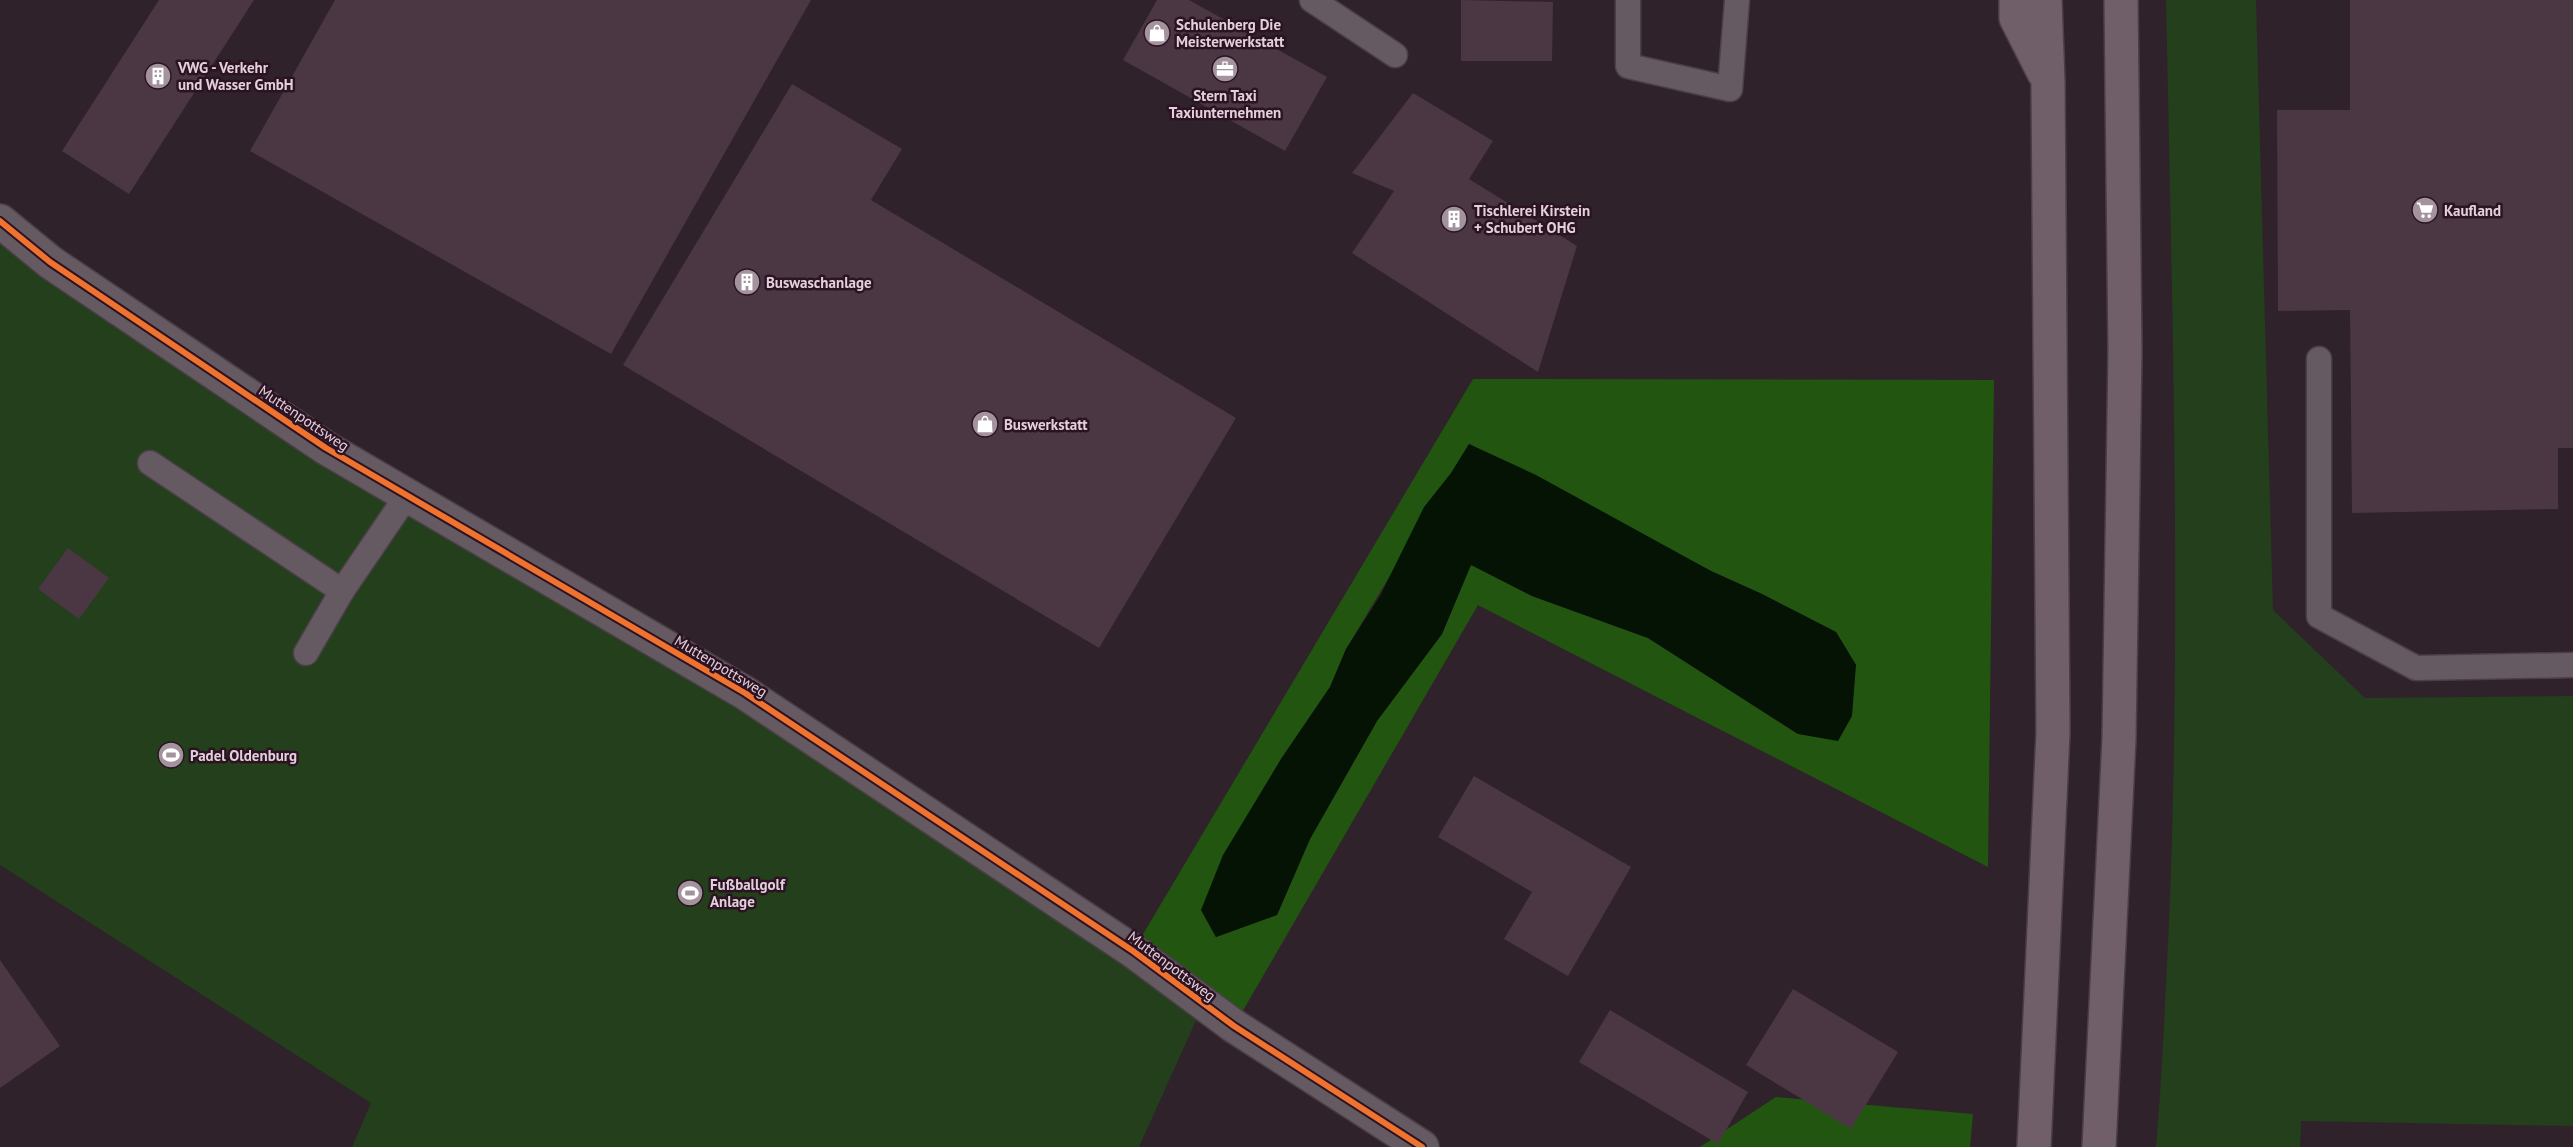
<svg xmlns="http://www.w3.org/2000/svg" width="2573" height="1147" font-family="'PT Sans',sans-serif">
  <rect width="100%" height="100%" fill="#2f222b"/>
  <!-- green -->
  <g fill="#233f1b">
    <path d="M2166 0H2256L2273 610 2365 698 2573 696V1126L2301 1121 2300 1147H2156C2163 1065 2166 982 2170 899 2181 599 2172 300 2166 0Z"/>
    <polygon points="0,221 50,262 745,693 1203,1005 1139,1147 352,1147 371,1103 0,865"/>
  </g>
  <!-- forest -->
  <g fill="#225610" fill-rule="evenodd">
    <path d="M1473 379 1994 380 1988 867 1478 605 1234 1026 1133 951ZM1469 444 1711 571 1762 594 1836 632 1856 665 1798 734 1648 638 1532 596 1471 564 1442 634 1377 721 1310 839 1277 915 1216 937 1201 910 1281 759 1330 687 1346 649Z"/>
    <polygon points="1776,1097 1973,1114 1970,1147 1700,1147"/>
  </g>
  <!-- water -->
  <polygon fill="#051304" points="1469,444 1536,475 1711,571 1762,594 1836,632 1856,665 1852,716 1838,741 1798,734 1648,638 1532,596 1471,565 1442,634 1377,721 1310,839 1277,915 1216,937 1201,910 1223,855 1281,759 1330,687 1346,649 1380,596 1424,507 1451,473"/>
  <!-- building -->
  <g fill="#4b3644">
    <polygon points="159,0 254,0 129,194 62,151"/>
    <polygon points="335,0 811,0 611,354 250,151"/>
    <polygon points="1157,0 1189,0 1327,77 1285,151 1123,60"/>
    <polygon points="1461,0 1553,2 1552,61 1461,61"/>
    <polygon points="2350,0 2573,0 2573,448 2558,448 2558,509 2352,513 2350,310 2278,311 2277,110 2350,110"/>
    <polygon points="792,84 902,149 871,200 1236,418 1099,648 623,365"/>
    <polygon points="1413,93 1493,141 1469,179 1577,246 1538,372 1352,253 1394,191 1352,173"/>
    <polygon points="68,548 109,578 79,619 38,589"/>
    <polygon points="1474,776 1631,867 1568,976 1504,939 1532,892 1438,837"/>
    <polygon points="0,960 60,1046 0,1088"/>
    <polygon points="1793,989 1898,1052 1851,1129 1746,1065"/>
    <polygon points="1610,1010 1748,1092 1718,1144 1579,1062"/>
  </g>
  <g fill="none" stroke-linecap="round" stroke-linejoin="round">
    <defs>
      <g id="service">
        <polyline points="1312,0 1395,55"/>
        <polyline points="1628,0 1628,66 1730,89 1737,0"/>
        <polyline points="2319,359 2319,616 2416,668 2573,665"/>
        <polyline points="150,463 342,591"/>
        <polyline points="306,653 342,591 406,497"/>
      </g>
      <polyline id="minor" points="0,221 50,262 326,448 745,693 1133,951 1234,1026 1422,1147"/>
      <g id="motorway">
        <polyline points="2016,0 2016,18 2044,73"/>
        <polyline points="2034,1147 2053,732 2048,82 2045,0"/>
        <polyline points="2099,1147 2119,739 2125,352 2121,0"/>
      </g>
    </defs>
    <!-- service casing -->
    <use href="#service" stroke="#4b3f47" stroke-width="27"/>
    <!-- minor casing -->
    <use href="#minor" stroke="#4b3f47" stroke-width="36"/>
    <!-- motorway casing -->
    <use href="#motorway" stroke="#4b3f47" stroke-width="36"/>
    <!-- service -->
    <use href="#service" stroke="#655a61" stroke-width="24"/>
    <!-- minor -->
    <use href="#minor" stroke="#655a61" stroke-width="33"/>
    <!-- motorway -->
    <use href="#motorway" stroke="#705e69" stroke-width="33"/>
    <defs>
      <polyline id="cycleway" points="0,221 50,262 326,448 745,693 1133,951 1234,1026 1422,1147"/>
    </defs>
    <!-- cycleway casing -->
    <use href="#cycleway" stroke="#2b1323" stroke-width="10"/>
    <!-- cycleway -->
    <use href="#cycleway" stroke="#ef722f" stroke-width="6"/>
  </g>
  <!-- icons -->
  <defs>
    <symbol id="shop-disc" viewBox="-11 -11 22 22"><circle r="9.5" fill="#a3939d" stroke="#2b1323"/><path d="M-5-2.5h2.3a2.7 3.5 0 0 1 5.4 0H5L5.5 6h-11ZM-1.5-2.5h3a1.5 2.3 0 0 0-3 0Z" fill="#fff"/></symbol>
    <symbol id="office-disc" viewBox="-11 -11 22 22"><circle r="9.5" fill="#a3939d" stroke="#2b1323"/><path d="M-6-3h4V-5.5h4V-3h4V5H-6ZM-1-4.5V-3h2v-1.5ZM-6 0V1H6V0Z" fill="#fff"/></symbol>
    <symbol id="building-disc" viewBox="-11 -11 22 22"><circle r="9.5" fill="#a3939d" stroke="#2b1323"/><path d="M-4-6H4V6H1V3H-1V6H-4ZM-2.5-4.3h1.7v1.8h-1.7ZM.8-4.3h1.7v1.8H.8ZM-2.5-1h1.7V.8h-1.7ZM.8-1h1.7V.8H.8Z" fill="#fff"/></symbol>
    <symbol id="supermarket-disc" viewBox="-11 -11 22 22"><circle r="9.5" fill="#a3939d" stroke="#2b1323"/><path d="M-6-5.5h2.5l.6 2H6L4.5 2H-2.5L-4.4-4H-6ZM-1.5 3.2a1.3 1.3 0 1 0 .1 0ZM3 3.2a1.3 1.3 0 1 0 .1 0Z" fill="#fff"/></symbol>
    <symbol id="stadium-disc" viewBox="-11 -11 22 22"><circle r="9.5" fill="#a3939d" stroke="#2b1323"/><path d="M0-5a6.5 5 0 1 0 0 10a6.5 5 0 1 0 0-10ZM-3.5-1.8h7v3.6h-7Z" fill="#fff"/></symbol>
  </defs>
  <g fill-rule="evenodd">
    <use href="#shop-disc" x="1142" y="18" width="30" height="30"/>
    <use href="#office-disc" x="1210" y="54" width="30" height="30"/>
    <use href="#building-disc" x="143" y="61" width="30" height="30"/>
    <use href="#supermarket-disc" x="2410" y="195" width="30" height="30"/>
    <use href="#building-disc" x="1439" y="204" width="30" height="30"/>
    <use href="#building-disc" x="732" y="267" width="30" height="30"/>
    <use href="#shop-disc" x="970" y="409" width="30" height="30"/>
    <use href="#stadium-disc" x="156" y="740" width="30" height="30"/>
    <use href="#stadium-disc" x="675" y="878" width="30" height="30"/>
  </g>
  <g text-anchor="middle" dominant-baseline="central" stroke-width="5" stroke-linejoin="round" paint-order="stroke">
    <!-- poi labels -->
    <g font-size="15" font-weight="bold" fill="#e2d0db" stroke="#2b1323" text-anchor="start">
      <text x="1176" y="24">Schulenberg Die<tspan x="1176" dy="17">Meisterwerkstatt</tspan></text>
      <text x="178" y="67">VWG - Verkehr<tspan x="178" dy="17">und Wasser GmbH</tspan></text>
      <text x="1225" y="95" text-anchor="middle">Stern Taxi<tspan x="1225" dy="17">Taxiunternehmen</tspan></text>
      <text x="1474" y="210">Tischlerei Kirstein<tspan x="1474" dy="17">+ Schubert OHG</tspan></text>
      <text x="2444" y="210">Kaufland</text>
      <text x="766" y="282">Buswaschanlage</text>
      <text x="1004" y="424">Buswerkstatt</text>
      <text x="190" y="755">Padel Oldenburg</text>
      <text x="710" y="884">Fußballgolf<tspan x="710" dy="17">Anlage</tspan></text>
    </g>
    <!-- street labels -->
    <g font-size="15" fill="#e2d0db" stroke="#2b1323">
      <text transform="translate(304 418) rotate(34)">Muttenpottsweg</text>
      <text transform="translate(721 666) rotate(31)">Muttenpottsweg</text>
      <text transform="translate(1172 966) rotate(37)">Muttenpottsweg</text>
    </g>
  </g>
</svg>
